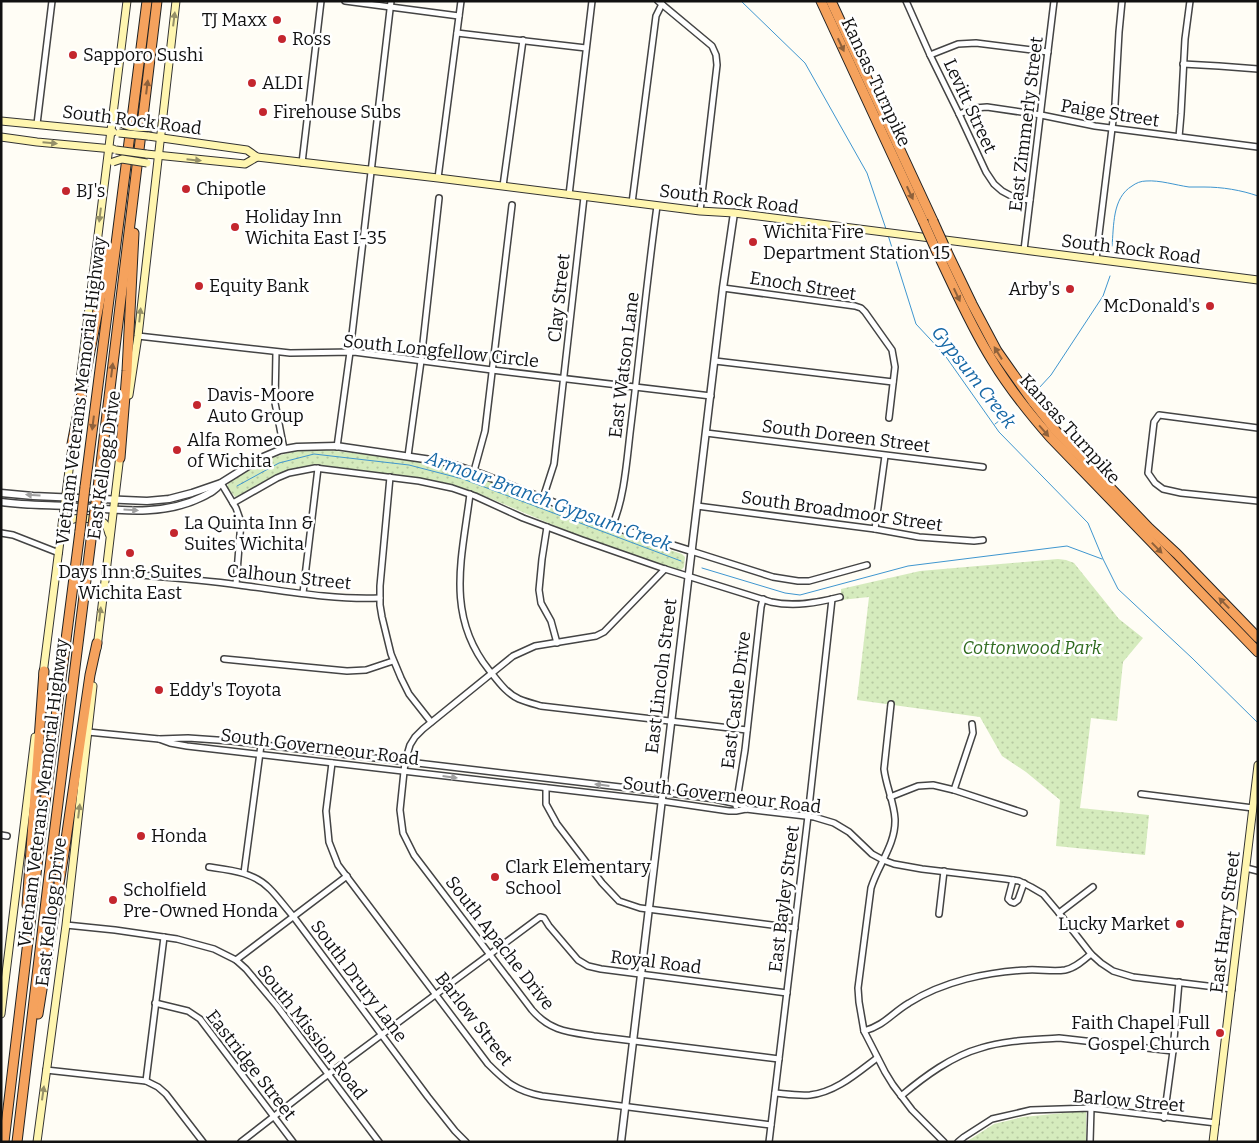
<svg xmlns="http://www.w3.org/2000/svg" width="1259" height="1143" font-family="Bitter,serif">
  <defs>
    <pattern id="grass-dots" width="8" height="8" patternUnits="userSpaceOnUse" patternTransform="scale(1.25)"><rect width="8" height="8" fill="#d5ebbd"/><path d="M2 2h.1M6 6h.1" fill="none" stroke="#b6c8a1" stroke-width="1.8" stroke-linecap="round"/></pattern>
  </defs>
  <rect width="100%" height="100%" fill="#fffdf5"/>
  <!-- grass -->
  <g fill="url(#grass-dots)">
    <path d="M319 449 412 460 451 468 477 476 509 489 564 513 594 525 682 554 685 557 684 567 681 570H678L591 541 482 495 463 488 423 479 392 474 312 466C281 470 265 481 239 496L235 497 227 487 229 482C246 473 263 461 281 455 293 451 307 450 319 449Z"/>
    <polygon points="1058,559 1066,560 1074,563 1119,619 1143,638 1123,662 1117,721 1091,718 1080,808 1149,815 1145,855 1056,846 1060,800 1026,772 1002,756 980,717 857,700 869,597 841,600 841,589 920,571"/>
    <polygon points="1084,1111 1086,1112 1086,1142 966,1142 994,1124 1023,1117"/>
  </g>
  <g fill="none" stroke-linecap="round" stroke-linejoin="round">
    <!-- stream -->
    <g stroke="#3f96cf" stroke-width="1">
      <polyline points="741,1 805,63 867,173 886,229"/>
      <polyline points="888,235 916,324 944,354 999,432 1088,523 1103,559 1118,589 1192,658 1258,723"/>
      <path d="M1112 246C1114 226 1112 198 1132 186 1136 183 1141 181 1146 181 1160 180 1175 185 1189 187 1194 187 1199 187 1204 187 1222 187 1241 190 1258 196"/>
      <polyline points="1039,388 1051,375 1103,296 1110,276"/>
      <polyline points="995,424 1008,414"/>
      <polyline points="237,486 279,463 314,454 409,465 463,479 681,561"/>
      <polyline points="702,568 785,593 800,595 908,566 1067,546 1102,559"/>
    </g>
    <defs>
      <g id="minor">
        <polyline points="345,1 459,16"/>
        <polyline points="658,1 712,46 716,55 717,65 700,211"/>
        <polyline points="906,1 930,55 959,114 986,172 994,184 1002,191 1015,198 1030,200"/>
        <polyline points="457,33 586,48"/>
        <polyline points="930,55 958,44 976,43 1048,52"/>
        <polyline points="1183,64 1219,66 1258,69"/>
        <polyline points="959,114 975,108 987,107 1041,115 1095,126 1258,147"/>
        <polyline points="37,124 52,1"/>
        <polyline points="1179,137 1181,114 1185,39 1190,1"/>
        <polyline points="302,163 321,1"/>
        <polyline points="438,178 461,1"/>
        <polyline points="503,186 523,40"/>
        <polyline points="569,195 592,1"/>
        <polyline points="632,203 656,16 662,4"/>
        <polyline points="1024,250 1054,1"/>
        <polyline points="1096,259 1115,104 1119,32 1122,1"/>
        <polyline points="723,288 855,306 861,308 865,312 892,350 895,367 889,418"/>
        <polyline points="138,336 290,353 354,352 492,370 711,396"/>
        <polyline points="276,352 275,403 284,449"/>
        <polyline points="715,361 893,382"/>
        <polyline points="1258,428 1159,415 1154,422 1148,473 1155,483 1163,489 1181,493 1258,501"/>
        <polyline points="706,433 983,467"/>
        <polyline points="337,447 350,352 391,1"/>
        <polyline points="408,456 421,361 439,198"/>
        <polyline points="474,471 485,431 512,205"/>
        <polyline points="390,477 380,586 380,605 382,617 391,654 401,678 409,694 431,722"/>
        <polyline points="221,483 236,508 241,522 236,584"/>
        <path d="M470 494C462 558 445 615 489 670 498 681 506 693 519 699 526 702 534 704 541 706L747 730"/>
        <polyline points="543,498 554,464 584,197"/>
        <path d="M233 503 277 478 289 473 315 468 419 481 452 488 475 496 523 518 582 540 665 569 771 602C794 607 817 603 840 597"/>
        <polyline points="697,506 875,529 919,537 974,541 983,540"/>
        <path d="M612 526C625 498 627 456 631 425 640 352 647 279 657 206"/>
        <polyline points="547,527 542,559 539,590 541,603 551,621 557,643"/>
        <polyline points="875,529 885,456"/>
        <polyline points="1,533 13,535 59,553"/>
        <polyline points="691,551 773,577 798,581 809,581 867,565"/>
        <path d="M665 569 604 632 596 636 535 646 513 656 423 729 415 737 410 745 405 762 400 810 403 833 414 855 532 1010C550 1031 568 1032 594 1036L779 1059"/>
        <path d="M105 572C150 576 195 579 239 585 285 591 333 600 380 598"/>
        <polyline points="303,593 318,468"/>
        <polyline points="224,659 347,671 366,670 393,661"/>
        <path d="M891 704 884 769C886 786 894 802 895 819 896 844 878 865 871 888L858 988 859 1002 864 1031 885 1072 893 1085 912 1110 944 1142"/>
        <polyline points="88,732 159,739 188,738 231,741 637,789 715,799 742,805 746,809"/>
        <polyline points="159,739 170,743 187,746 661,801 729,811 736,811 746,809 814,817 834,823 849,832 872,854 883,860 894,864 922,869 1006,879 1019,881 1031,887 1043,894 1059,913 1091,954 1101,963 1113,971 1133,977 1232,989"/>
        <path d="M332 763 326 811 329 842 338 865 488 1064C506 1082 516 1091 542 1096L771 1125"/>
        <polyline points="546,788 546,804 557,824 602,883 619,901 640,908 795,928"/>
        <polyline points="954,790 973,733 972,724"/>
        <polyline points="1141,794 1253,808"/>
        <polyline points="890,797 918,786 933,785 954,790 1024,813"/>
        <polyline points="736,806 745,750 761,607 763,599"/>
        <polyline points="1,835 7,836"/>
        <path d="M209 867C230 870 254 872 270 889 278 897 285 907 293 916L428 1097 455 1131 466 1142"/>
        <polyline points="1246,868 1258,871"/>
        <polyline points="244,873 261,745"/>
        <polyline points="1013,880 1008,899 1011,902 1014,903 1018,900 1024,883"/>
        <polyline points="1059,913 1093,887"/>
        <polyline points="939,914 944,871"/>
        <polyline points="66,925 115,930 177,939 214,949 236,960 246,969 277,1006 379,1142"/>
        <polyline points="236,960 347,876"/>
        <polyline points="155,1003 188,1011 200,1019 293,1142"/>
        <path d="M864 1031C885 1025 892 1013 909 1003 926 992 947 984 966 979 986 974 1006 971 1027 970 1039 969 1053 972 1065 970 1075 968 1084 960 1091 954"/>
        <polyline points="46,1070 146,1081 158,1087 166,1094 203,1142"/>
        <polyline points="146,1081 164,937"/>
        <path d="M775 1093C786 1094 798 1096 810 1095 836 1092 857 1073 877 1058"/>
        <path d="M901 1096C925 1076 952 1056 981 1048 1006 1040 1033 1040 1059 1038L1068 1039 1173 1051"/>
        <polyline points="1164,1118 1173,1051 1179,982"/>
        <polyline points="241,1142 322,1079 540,917 544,918 549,926 578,960 588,966 601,969 787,993"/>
        <polyline points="769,1142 808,816 832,599"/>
        <polyline points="958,1142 964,1137 992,1119 1031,1110 1091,1108 1216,1123"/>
        <polyline points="1090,1142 1091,1108"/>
      </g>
      <g id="tertiary">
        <polyline points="1,493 33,496 147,501 169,499 192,493 221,483 261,458 280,450 297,447 336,446 445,462 481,474 621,529 691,551"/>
        <path d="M1 502C23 505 45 505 66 506 112 509 160 518 202 497 210 493 216 490 220 484"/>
        <polyline points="621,1142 697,506 723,288 734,213"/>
      </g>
      <g id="secondary">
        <polyline points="1,121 113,132"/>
        <polyline points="148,136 247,150 257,157 438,178 700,211 734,213 1258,280"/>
        <polyline points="1,137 37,142 113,149"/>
        <polyline points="146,154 245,164 257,157"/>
        <polyline points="79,389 127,1"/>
        <polyline points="129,395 138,336 176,1"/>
        <path d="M63 529C65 526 67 522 71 520 77 517 98 518 104 523 107 526 108 530 109 534"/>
        <polyline points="97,648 120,455"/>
        <polyline points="43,674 73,439"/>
        <polyline points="1,1014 35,737"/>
        <polyline points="37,1142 66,925 93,686"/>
        <polyline points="1213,1142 1258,765"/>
      </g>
      <g id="motorway">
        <polyline points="821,1 923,221"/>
        <polyline points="831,1 933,221"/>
        <path d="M936 250C954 287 970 325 992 360 1009 388 1029 413 1050 437L1258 652"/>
        <polyline points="947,252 972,304 997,351 1033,402 1056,431 1149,528 1177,554 1258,638"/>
        <polyline points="72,444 110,248"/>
        <polyline points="120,458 127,371 134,233"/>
        <polyline points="85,487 147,1"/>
        <polyline points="98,488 157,1"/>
        <polyline points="27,905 44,671"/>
        <polyline points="38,1014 64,853 90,675 97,643"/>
        <polyline points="4,1142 39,849 80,531"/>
        <polyline points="17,1142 52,851 92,532"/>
      </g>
    </defs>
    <!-- minor casing -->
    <use href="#minor" stroke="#444" stroke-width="8"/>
    <!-- tertiary casing -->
    <use href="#tertiary" stroke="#444" stroke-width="9"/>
    <!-- secondary casing -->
    <use href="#secondary" stroke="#333" stroke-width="9"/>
    <!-- motorway casing -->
    <use href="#motorway" stroke="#222" stroke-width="11"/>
    <!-- minor -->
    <use href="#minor" stroke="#fff" stroke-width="5"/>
    <!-- tertiary -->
    <use href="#tertiary" stroke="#fff" stroke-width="6"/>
    <!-- secondary -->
    <use href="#secondary" stroke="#fff6b0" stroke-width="7"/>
    <!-- motorway -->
    <use href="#motorway" stroke="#f5a25d" stroke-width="9"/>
    <defs>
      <g id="secondary-bridge">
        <path d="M121 123C129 128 143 128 152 127"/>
        <polyline points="119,133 148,136"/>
        <polyline points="116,150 146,154"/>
        <polyline points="113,162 122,159 147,163"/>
      </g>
      <g id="motorway-bridge">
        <polyline points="923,221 936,250"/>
        <polyline points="933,221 947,252"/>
        <polyline points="80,531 85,487"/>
        <polyline points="92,532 98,488"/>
      </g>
    </defs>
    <!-- secondary-bridge casing -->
    <use href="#secondary-bridge" stroke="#333" stroke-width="9" stroke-linecap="butt"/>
    <!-- motorway-bridge casing -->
    <use href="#motorway-bridge" stroke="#222" stroke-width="11" stroke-linecap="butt"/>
    <!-- secondary-bridge -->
    <use href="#secondary-bridge" stroke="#fff6b0" stroke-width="7"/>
    <!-- motorway-bridge -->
    <use href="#motorway-bridge" stroke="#f5a25d" stroke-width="9"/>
  </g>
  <!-- one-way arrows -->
  <defs><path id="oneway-solid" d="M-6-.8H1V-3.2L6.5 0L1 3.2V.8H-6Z" transform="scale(1.25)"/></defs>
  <g fill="#948f68">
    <use href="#oneway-solid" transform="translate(174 19) rotate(-83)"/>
    <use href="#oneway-solid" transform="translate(50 143) rotate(5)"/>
    <use href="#oneway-solid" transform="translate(194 160) rotate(6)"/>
    <use href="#oneway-solid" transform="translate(100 215) rotate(97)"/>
    <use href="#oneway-solid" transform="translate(140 315) rotate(-84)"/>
    <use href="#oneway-solid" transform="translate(100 614) rotate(-83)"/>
    <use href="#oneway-solid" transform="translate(79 811) rotate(-83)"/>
    <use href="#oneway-solid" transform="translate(43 1093) rotate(-82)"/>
  </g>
  <g fill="#8e613b">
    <use href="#oneway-solid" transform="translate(841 45) rotate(65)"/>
    <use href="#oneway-solid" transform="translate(147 87) rotate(-83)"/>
    <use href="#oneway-solid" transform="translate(910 193) rotate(65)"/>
    <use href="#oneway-solid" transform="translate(957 295) rotate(65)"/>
    <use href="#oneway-solid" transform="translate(998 353) rotate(-122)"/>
    <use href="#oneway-solid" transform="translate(112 370) rotate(-83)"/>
    <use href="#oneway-solid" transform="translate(93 423) rotate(97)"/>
    <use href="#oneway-solid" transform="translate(1044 431) rotate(49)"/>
    <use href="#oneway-solid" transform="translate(1157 548) rotate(46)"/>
    <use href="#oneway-solid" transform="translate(1224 603) rotate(-134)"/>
  </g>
  <g fill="#a0a0a0">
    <use href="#oneway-solid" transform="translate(33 495) rotate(-176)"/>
    <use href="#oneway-solid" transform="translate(131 510) rotate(3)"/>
    <use href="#oneway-solid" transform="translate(450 777) rotate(7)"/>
    <use href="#oneway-solid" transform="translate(602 785) rotate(-173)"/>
  </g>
  <!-- markers -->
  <g fill="#c4262e" stroke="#fff" stroke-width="2">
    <circle cx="277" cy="20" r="5"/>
    <circle cx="282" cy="39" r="5"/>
    <circle cx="73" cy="55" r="5"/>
    <circle cx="252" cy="83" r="5"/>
    <circle cx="263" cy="112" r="5"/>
    <circle cx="186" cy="189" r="5"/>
    <circle cx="66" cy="191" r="5"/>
    <circle cx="235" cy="227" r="5"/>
    <circle cx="753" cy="242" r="5"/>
    <circle cx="199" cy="286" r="5"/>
    <circle cx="1070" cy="289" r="5"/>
    <circle cx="1210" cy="306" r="5"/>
    <circle cx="197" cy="405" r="5"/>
    <circle cx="177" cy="450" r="5"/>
    <circle cx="174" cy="533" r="5"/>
    <circle cx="130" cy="553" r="5"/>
    <circle cx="159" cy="690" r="5"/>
    <circle cx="141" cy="836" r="5"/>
    <circle cx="495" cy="877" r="5"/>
    <circle cx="113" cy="900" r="5"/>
    <circle cx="1180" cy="924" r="5"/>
    <circle cx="1220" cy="1033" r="5"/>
  </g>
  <g text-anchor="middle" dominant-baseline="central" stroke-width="5" stroke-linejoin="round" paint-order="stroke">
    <!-- poi labels -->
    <g font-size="18" fill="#111" stroke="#fff" text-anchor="start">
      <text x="267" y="20" text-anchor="end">TJ Maxx</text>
      <text x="292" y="39">Ross</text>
      <text x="83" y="55">Sapporo Sushi</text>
      <text x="262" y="83">ALDI</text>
      <text x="273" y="112">Firehouse Subs</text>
      <text x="196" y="189">Chipotle</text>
      <text x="76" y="191">BJ's</text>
      <text x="245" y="217">Holiday Inn<tspan x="245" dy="21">Wichita East I-35</tspan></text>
      <text x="763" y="232">Wichita Fire<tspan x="763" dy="21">Department Station 15</tspan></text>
      <text x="209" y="286">Equity Bank</text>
      <text x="1060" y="289" text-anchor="end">Arby's</text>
      <text x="1200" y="306" text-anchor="end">McDonald's</text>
      <text x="207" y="395">Davis-Moore<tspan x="207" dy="21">Auto Group</tspan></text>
      <text x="187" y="440">Alfa Romeo<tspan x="187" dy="21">of Wichita</tspan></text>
      <text x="184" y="523">La Quinta Inn &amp;<tspan x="184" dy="21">Suites Wichita</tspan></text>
      <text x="130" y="572" text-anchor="middle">Days Inn &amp; Suites<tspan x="130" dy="21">Wichita East</tspan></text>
      <text x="169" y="690">Eddy's Toyota</text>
      <text x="151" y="836">Honda</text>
      <text x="505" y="867">Clark Elementary<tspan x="505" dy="21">School</tspan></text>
      <text x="123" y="890">Scholfield<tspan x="123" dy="21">Pre-Owned Honda</tspan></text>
      <text x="1170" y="924" text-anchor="end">Lucky Market</text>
      <text x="1210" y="1023" text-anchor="end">Faith Chapel Full<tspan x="1210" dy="21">Gospel Church</tspan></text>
    </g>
    <!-- street labels -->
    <g font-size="18" fill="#111" stroke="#fff">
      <text transform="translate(876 82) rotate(65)">Kansas Turnpike</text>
      <text transform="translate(970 106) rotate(65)">Levitt Street</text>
      <text transform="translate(1110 113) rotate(9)">Paige Street</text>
      <text transform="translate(132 120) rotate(7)">South Rock Road</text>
      <text transform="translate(1026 124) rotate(-83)">East Zimmerly Street</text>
      <text transform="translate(729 199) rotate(7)">South Rock Road</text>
      <text transform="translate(1131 249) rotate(7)">South Rock Road</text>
      <text transform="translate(803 286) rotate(9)">Enoch Street</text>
      <text transform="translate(559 298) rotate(-84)">Clay Street</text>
      <text transform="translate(441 351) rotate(6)">South Longfellow Circle</text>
      <text transform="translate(624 365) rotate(-83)">East Watson Lane</text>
      <text transform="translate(81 391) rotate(-83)">Vietnam Veterans Memorial Highway</text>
      <text transform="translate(1070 429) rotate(48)">Kansas Turnpike</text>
      <text transform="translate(846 436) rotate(7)">South Doreen Street</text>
      <text transform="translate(104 465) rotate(-82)">East Kellogg Drive</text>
      <text transform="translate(842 511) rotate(8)">South Broadmoor Street</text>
      <text transform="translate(289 577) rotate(6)">Calhoun Street</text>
      <text transform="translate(661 676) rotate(-83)">East Lincoln Street</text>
      <text transform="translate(736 700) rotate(-83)">East Castle Drive</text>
      <text transform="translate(320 747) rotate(7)">South Governeour Road</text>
      <text transform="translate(43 793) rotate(-83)">Vietnam Veterans Memorial Highway</text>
      <text transform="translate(722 795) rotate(7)">South Governeour Road</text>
      <text transform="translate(784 899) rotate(-83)">East Bayley Street</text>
      <text transform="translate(51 912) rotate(-83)">East Kellogg Drive</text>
      <text transform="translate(1225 922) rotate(-83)">East Harry Street</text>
      <text transform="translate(500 943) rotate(52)">South Apache Drive</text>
      <text transform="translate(656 962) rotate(7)">Royal Road</text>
      <text transform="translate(359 981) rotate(53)">South Drury Lane</text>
      <text transform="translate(474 1019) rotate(52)">Barlow Street</text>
      <text transform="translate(312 1032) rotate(52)">South Mission Road</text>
      <text transform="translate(251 1065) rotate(52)">Eastridge Street</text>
      <text transform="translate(1129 1101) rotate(5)">Barlow Street</text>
    </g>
    <!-- park labels -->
    <g font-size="18" font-style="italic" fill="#2f6b1f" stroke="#fff">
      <text x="1032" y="648">Cottonwood Park</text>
    </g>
    <!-- water labels -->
    <g font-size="19" font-style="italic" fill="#1768a6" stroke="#fff">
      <text transform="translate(974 377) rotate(52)">Gypsum Creek</text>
      <text transform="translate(549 501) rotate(20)">Armour Branch Gypsum Creek</text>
    </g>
  </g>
  <!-- border -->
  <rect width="1259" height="1143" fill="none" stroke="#111111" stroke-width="5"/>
</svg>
